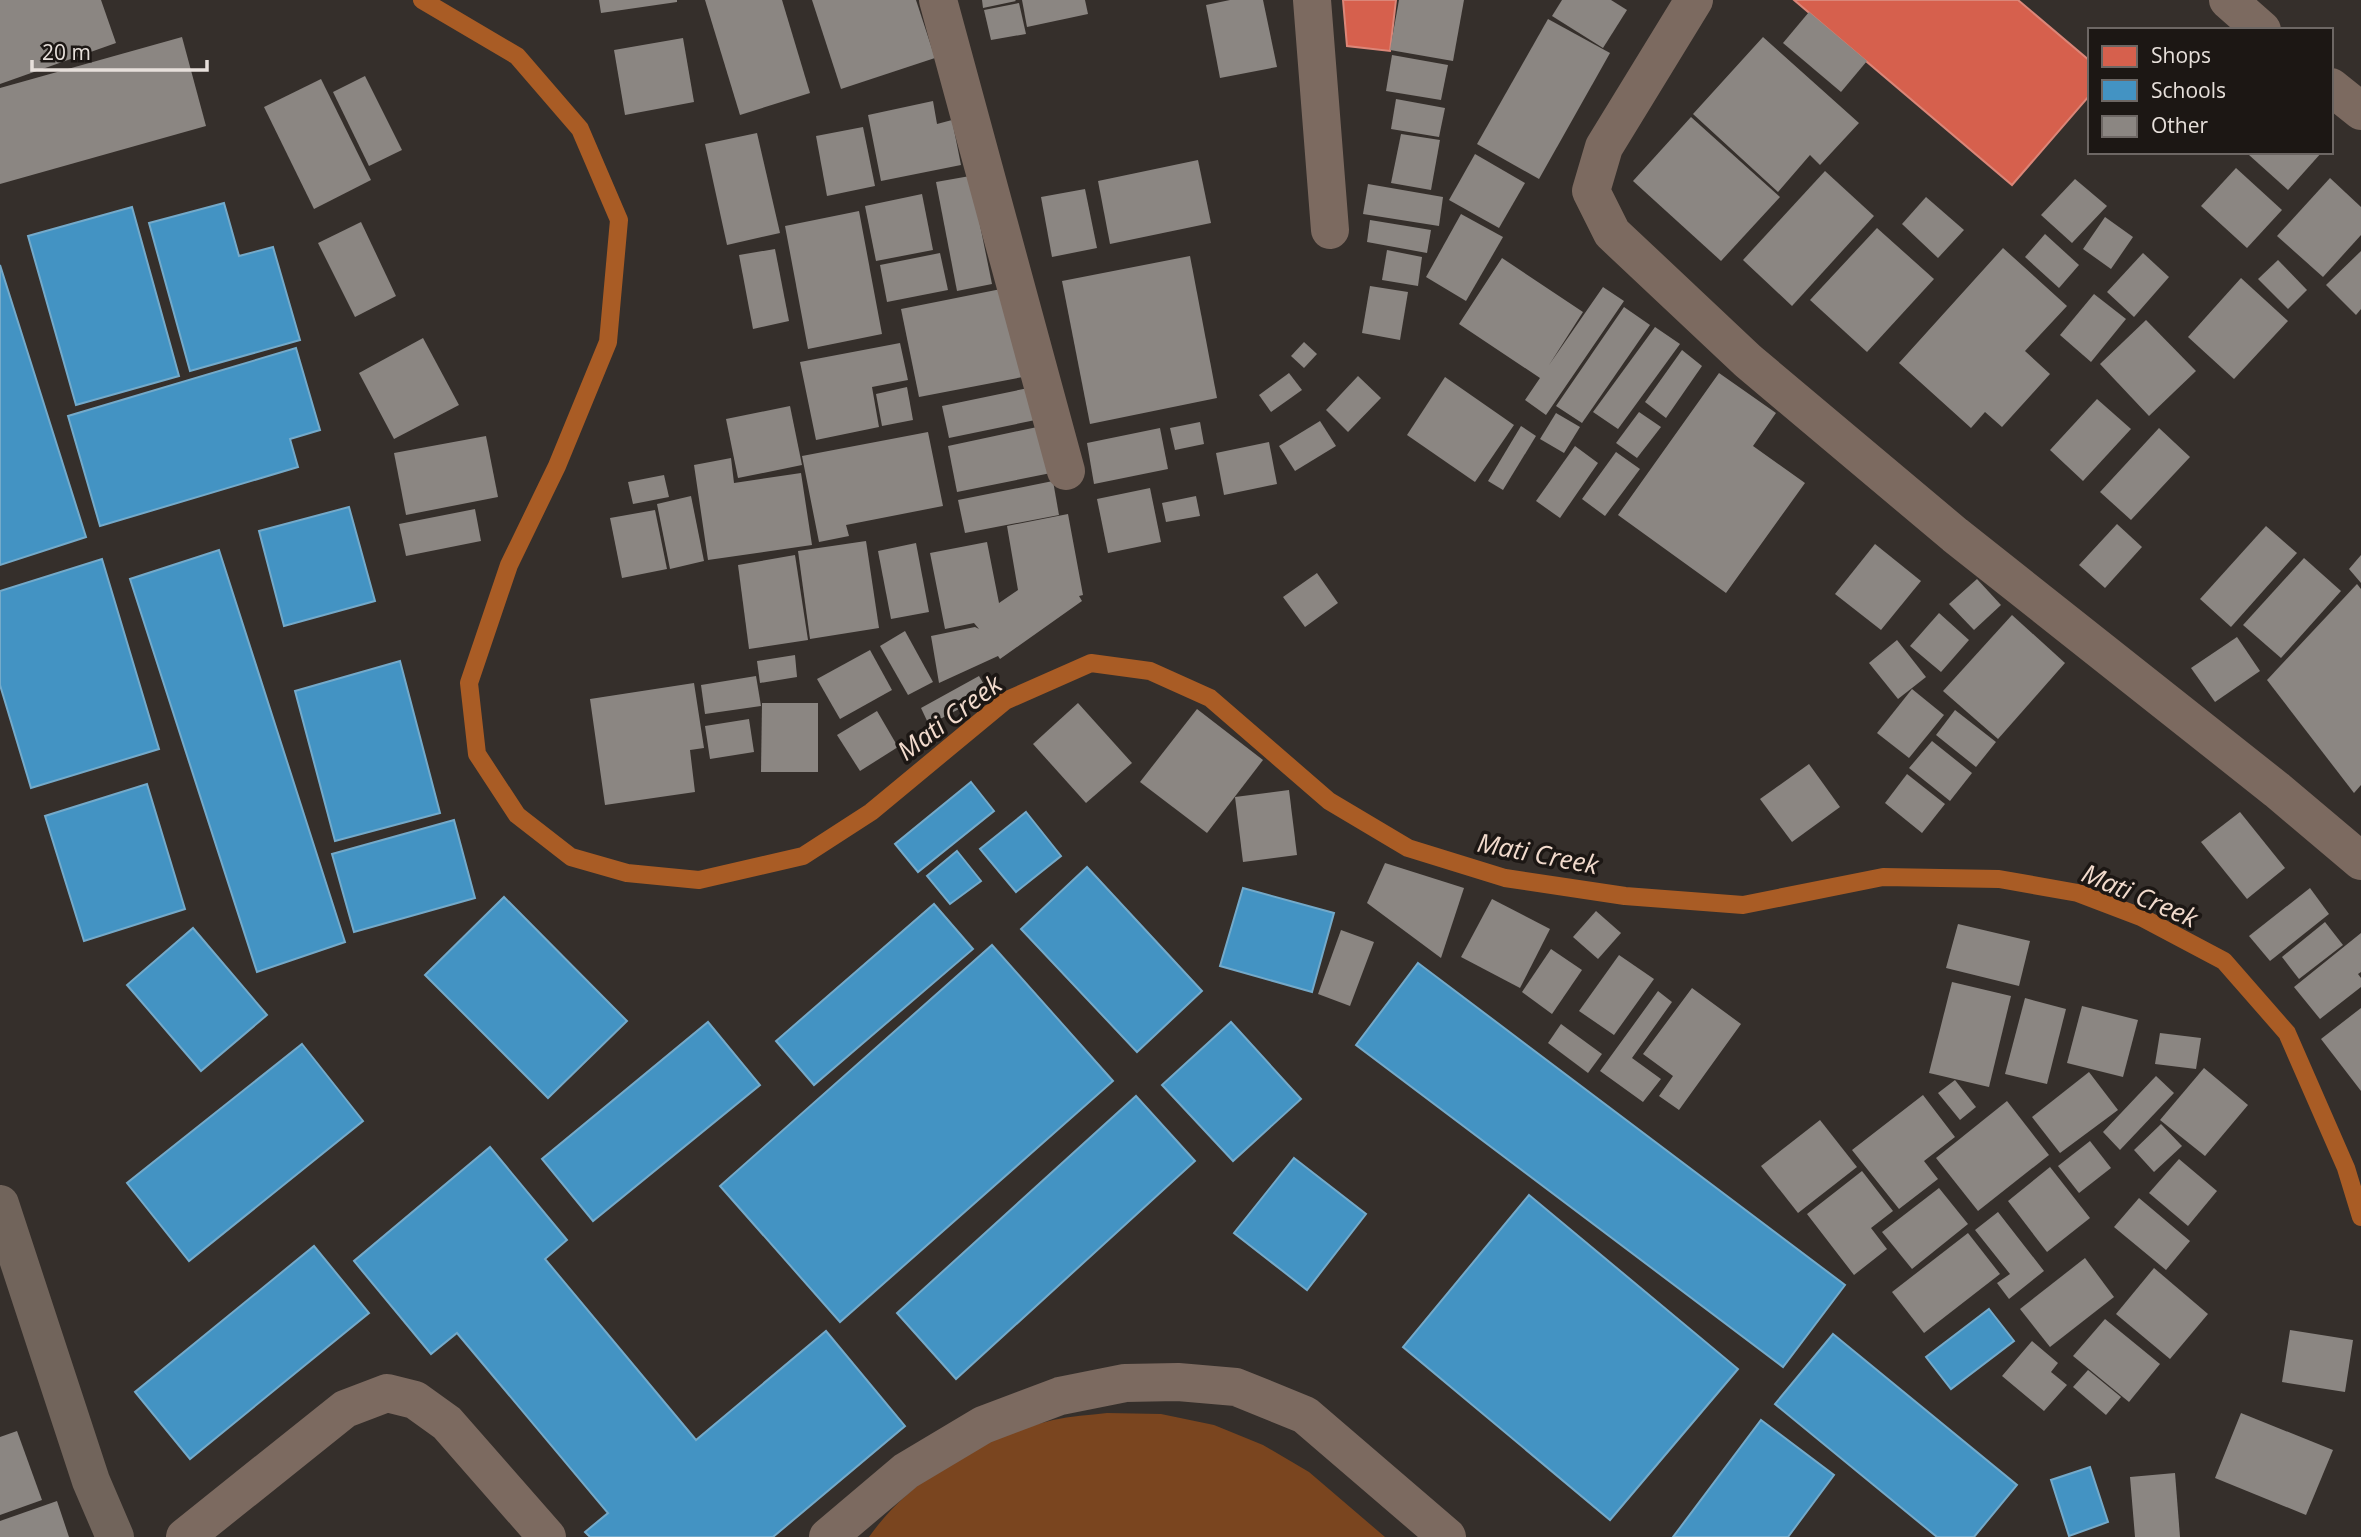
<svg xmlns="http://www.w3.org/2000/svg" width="2361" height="1537" font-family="'Open Sans',sans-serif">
  <rect width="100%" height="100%" fill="#352f2b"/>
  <!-- green -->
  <path fill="#7a451f" d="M1107 1413 1161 1414 1214 1425 1263 1445 1309 1472 1385 1537H869C911 1477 983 1437 1053 1420 1071 1416 1089 1415 1107 1413Z"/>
  <!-- shops -->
  <g fill="#d6604d" stroke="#db8678" stroke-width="2">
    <polygon points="1343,0 1396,0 1390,51 1347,46"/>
    <polygon points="1794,0 2018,0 2090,61 2090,95 2012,185"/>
  </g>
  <!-- schools -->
  <g fill="#4393c3" stroke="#74aaca" stroke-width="2">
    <polygon points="224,203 239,256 273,247 300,340 190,371 149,223"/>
    <polygon points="132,207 179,376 76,405 28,236"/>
    <polygon points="0,265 86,537 0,565"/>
    <polygon points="296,348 320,430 290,439 298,467 100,526 68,416"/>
    <polygon points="349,507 375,601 284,626 259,531"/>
    <polygon points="219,550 345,942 257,972 130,579"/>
    <polygon points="102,559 159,749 31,788 0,685 0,591"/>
    <polygon points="400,661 440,813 335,841 295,691"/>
    <polygon points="971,782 994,811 918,872 895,844"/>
    <polygon points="147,784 185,909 84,941 45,816"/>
    <polygon points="1026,812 1061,856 1016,892 980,849"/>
    <polygon points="454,820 475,898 354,932 332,854"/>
    <polygon points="957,851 981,881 950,904 927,876"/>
    <polygon points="1087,867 1202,991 1137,1052 1021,929"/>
    <polygon points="1243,888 1334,913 1312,992 1220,966"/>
    <polygon points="504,897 627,1021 548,1098 425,975"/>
    <polygon points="934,904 973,949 814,1085 776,1041"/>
    <polygon points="193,928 267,1015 201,1071 127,985"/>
    <polygon points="992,945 1113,1081 840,1322 720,1186"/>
    <polygon points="1418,963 1845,1285 1783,1367 1356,1045"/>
    <polygon points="708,1022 760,1085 593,1221 542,1159"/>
    <polygon points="1231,1022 1301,1099 1233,1161 1162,1085"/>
    <polygon points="302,1044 363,1121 189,1261 127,1183"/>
    <polygon points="1136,1096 1195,1161 956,1379 897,1313"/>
    <polygon points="490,1147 567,1240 545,1259 696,1440 826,1331 905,1426 773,1537 590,1537 585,1532 608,1513 457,1333 431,1354 354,1261"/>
    <polygon points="1294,1158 1366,1214 1307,1290 1234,1233"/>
    <polygon points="1529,1195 1738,1369 1610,1520 1403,1347"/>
    <polygon points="314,1246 369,1313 190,1459 135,1392"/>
    <polygon points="1989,1309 2014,1341 1951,1389 1926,1357"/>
    <polygon points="1833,1334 2017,1485 1974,1537 1937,1537 1775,1404"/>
    <polygon points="1761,1420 1834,1475 1788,1537 1673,1537"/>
    <polygon points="2090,1467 2108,1522 2069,1536 2051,1480"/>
  </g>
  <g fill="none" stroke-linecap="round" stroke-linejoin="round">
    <!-- stream -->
    <polyline stroke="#a95c25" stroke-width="18" points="422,0 517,56 580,129 619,220 608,342 557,466 509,565 469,683 477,754 517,815 571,857 627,873 699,880 803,856 871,812 1005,701 1091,663 1150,671 1210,698 1329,801 1408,848 1505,878 1625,896 1743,905 1883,877 1999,879 2078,893 2141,917 2224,961 2287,1033 2346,1168 2361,1217"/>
  </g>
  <!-- building -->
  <g fill="#8b8682">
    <polygon points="0,0 101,0 116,43 0,84"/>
    <polygon points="599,0 677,0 677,2 601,13"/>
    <polygon points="705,0 782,0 810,93 740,115"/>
    <polygon points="812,0 916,0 935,58 841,89"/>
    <polygon points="982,0 1015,0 1016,1 983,8"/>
    <polygon points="1022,0 1085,0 1088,14 1027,27"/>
    <polygon points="1230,0 1263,0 1277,67 1220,78 1206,5"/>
    <polygon points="1399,0 1464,0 1453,61 1390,50"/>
    <polygon points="1562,0 1611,0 1627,10 1603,48 1552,16"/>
    <polygon points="1019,3 1026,34 991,40 984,10"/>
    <polygon points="1809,12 1867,61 1841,92 1783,43"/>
    <polygon points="1548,19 1610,53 1539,179 1477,144"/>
    <polygon points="182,37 206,126 0,184 0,88"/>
    <polygon points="1763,37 1859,123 1820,165 1810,155 1778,192 1693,114"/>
    <polygon points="683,38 694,102 625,115 614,50"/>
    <polygon points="1392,55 1448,65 1441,100 1386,91"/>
    <polygon points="365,76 402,150 369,166 333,92"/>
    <polygon points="321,79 371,180 314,209 264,107"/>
    <polygon points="1396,99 1445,108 1439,137 1391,129"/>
    <polygon points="933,101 937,124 952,120 961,165 881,181 868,115"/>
    <polygon points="1691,117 1780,197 1721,261 1633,181"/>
    <polygon points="863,127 875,186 827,196 816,136"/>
    <polygon points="757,133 780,233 727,245 705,144"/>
    <polygon points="1401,134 1440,140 1431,190 1391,183"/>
    <polygon points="2251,152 2322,152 2288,190 2249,155"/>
    <polygon points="1475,154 1525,183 1499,228 1449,200"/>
    <polygon points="1198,160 1211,223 1110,244 1098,181"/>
    <polygon points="2236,168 2282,210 2247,248 2201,206"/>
    <polygon points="1825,171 1874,216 1792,306 1743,260"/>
    <polygon points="970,176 992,284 957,291 936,182"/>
    <polygon points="2330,178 2361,207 2361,235 2323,277 2277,236"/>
    <polygon points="2075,179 2107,206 2072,243 2041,215"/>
    <polygon points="1368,184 1443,197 1439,226 1363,214"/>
    <polygon points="1085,189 1097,248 1052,257 1041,197"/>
    <polygon points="922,194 933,250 876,261 865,206"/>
    <polygon points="1926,197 1964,230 1938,258 1902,224"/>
    <polygon points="859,211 882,334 808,349 785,226"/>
    <polygon points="1461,214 1503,237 1466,301 1426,277"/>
    <polygon points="2105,217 2133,237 2111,269 2083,249"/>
    <polygon points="1370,220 1431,230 1427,253 1367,242"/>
    <polygon points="361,222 396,296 355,317 318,243"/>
    <polygon points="1877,228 1934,279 1867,352 1810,300"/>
    <polygon points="2045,234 2079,265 2059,288 2025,257"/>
    <polygon points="2003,248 2067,306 2025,351 2050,374 2002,427 1985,412 1971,428 1899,363"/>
    <polygon points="775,249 789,321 753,329 739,255"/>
    <polygon points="1387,250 1422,257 1418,286 1382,280"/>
    <polygon points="2361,251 2361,309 2356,315 2326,285"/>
    <polygon points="940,253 948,290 887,302 880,265"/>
    <polygon points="2143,253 2169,277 2134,317 2107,292"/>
    <polygon points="1190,256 1217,398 1090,424 1062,281"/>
    <polygon points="1502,258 1583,312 1549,365 1603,287 1624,301 1546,415 1525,400 1540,378 1459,324"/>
    <polygon points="2278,260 2307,290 2288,309 2258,279"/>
    <polygon points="2241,278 2288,321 2234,379 2188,337"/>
    <polygon points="1370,286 1408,292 1400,340 1362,333"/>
    <polygon points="1011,287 1028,376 919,397 901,309"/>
    <polygon points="2094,294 2126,319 2091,362 2060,335"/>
    <polygon points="1624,307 1650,325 1582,423 1556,406"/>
    <polygon points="2146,320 2196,371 2149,416 2100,364"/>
    <polygon points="1655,327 1680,344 1618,429 1593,412"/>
    <polygon points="423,338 459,405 394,439 359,373"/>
    <polygon points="1304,342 1317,354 1304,368 1291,356"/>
    <polygon points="900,343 908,380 872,387 879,427 816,440 800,362"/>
    <polygon points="1682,350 1702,366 1666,418 1645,402"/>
    <polygon points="1289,373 1302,390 1271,412 1259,395"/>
    <polygon points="1719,373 1776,413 1753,446 1805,483 1726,593 1618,515"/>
    <polygon points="1358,376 1381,398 1348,432 1326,410"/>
    <polygon points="1445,377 1514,425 1475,482 1407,435"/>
    <polygon points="1038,386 1045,418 949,438 942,406"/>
    <polygon points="907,387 913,420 882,426 876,394"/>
    <polygon points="2097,399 2131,429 2083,481 2050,450"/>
    <polygon points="790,406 802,465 738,478 726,419"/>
    <polygon points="1639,412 1661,427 1637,458 1616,443"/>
    <polygon points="1556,413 1580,427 1564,453 1540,439"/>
    <polygon points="1320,421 1336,446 1295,471 1279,446"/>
    <polygon points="1200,422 1204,444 1175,450 1170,428"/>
    <polygon points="1042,426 1051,473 957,492 948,446"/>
    <polygon points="1521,426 1536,436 1503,490 1488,481"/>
    <polygon points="1160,428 1168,469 1094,484 1087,443"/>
    <polygon points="2159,428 2190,457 2131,520 2100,492"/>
    <polygon points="928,432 943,506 846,525 849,536 819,542 802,456"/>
    <polygon points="486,436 498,497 406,515 394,453"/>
    <polygon points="1269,442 1277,484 1224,495 1216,453"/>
    <polygon points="1575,446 1598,463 1560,518 1536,501"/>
    <polygon points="1616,452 1640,469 1605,516 1582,499"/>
    <polygon points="731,458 734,483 801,473 812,545 708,560 694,465"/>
    <polygon points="664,475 669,497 633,504 628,482"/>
    <polygon points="1053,481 1059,515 965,533 958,500"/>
    <polygon points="1150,488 1161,542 1108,553 1097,499"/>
    <polygon points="691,496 704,561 670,569 657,504"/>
    <polygon points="1196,496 1200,516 1166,522 1162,503"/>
    <polygon points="475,509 481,541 406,556 399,524"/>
    <polygon points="655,510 667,569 622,578 610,518"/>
    <polygon points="1068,514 1083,595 1079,596 1082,601 1000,659 998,656 939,683 931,636 975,627 979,629 974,623 945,629 930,553 987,542 999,603 1018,590 1007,526"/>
    <polygon points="2117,524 2142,547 2105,588 2079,565"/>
    <polygon points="2266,526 2297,553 2231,627 2200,599"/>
    <polygon points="866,541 879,628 810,639 798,551"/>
    <polygon points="916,543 929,612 891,619 878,551"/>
    <polygon points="1875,544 1921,581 1881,630 1835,594"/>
    <polygon points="795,555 808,640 749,649 738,565"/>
    <polygon points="2361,555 2361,583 2349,569"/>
    <polygon points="2304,558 2341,591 2281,658 2243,625"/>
    <polygon points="1317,573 1338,603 1305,627 1283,597"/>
    <polygon points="1977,579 2001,605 1974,630 1949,604"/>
    <polygon points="2357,584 2361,589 2361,785 2354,793 2267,680"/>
    <polygon points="1939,613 1969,640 1941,672 1910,646"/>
    <polygon points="2012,615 2065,663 1998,739 1943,691"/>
    <polygon points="905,631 933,682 908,695 880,646"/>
    <polygon points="2237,637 2260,671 2215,702 2191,668"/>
    <polygon points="1897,640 1926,677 1898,699 1869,663"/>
    <polygon points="870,650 892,690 840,719 817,679"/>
    <polygon points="795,655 797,677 760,683 757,661"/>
    <polygon points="756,676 761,706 705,714 701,685"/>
    <polygon points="979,676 989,693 929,725 921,708"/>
    <polygon points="694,683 704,748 690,750 695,792 605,805 590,699"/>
    <polygon points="1912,689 1944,715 1909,758 1877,733"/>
    <polygon points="762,703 818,703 818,772 761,772"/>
    <polygon points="1078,703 1132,763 1086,803 1033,744"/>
    <polygon points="1197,709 1263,760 1207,833 1140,782"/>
    <polygon points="1955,710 1996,742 1976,767 1936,735"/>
    <polygon points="877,711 898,747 860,771 837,735"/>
    <polygon points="749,719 754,752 710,759 705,726"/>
    <polygon points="1932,741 1972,773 1950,801 1909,768"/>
    <polygon points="1809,764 1840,807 1792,842 1760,799"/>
    <polygon points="1907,774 1945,804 1922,833 1885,803"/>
    <polygon points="1289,790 1297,855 1243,862 1235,797"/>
    <polygon points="2240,812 2285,868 2247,899 2201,842"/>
    <polygon points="1385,863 1464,888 1441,958 1367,903"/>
    <polygon points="2310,888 2329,914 2270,961 2249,936"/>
    <polygon points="1492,899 1550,929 1520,988 1461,957"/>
    <polygon points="1596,911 1621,933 1598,959 1573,937"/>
    <polygon points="2325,922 2343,945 2299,979 2282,957"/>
    <polygon points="1958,924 2030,941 2019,986 1946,968"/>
    <polygon points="1341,930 1374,942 1350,1006 1318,994"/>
    <polygon points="2361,933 2361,972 2358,974 2361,978 2361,987 2320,1019 2294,987"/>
    <polygon points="1551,949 1582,970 1552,1014 1522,992"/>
    <polygon points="1619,955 1654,979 1614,1035 1579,1011"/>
    <polygon points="1952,982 2011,996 1989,1087 1929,1073"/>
    <polygon points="1692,988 1741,1024 1679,1110 1659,1096 1673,1076 1643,1054"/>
    <polygon points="1658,991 1672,1002 1632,1058 1661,1079 1643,1102 1600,1071"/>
    <polygon points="2025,998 2066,1009 2047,1084 2005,1074"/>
    <polygon points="2082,1006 2138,1020 2123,1077 2067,1063"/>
    <polygon points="2361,1008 2361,1091 2321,1039"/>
    <polygon points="1561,1024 1602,1054 1588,1073 1548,1043"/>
    <polygon points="2160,1033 2201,1038 2196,1069 2155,1064"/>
    <polygon points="2204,1068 2248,1105 2205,1156 2160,1120"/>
    <polygon points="2089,1072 2118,1110 2060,1153 2032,1117"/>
    <polygon points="2156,1076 2174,1093 2120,1150 2103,1132"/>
    <polygon points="1955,1080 1976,1107 1960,1120 1938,1093"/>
    <polygon points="1923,1095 1955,1137 1924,1161 1938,1179 1899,1209 1852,1150"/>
    <polygon points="2007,1101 2049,1155 1978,1211 1936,1158"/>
    <polygon points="1820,1120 1857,1167 1798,1213 1761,1166"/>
    <polygon points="2161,1124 2182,1146 2154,1172 2134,1150"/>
    <polygon points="2090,1141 2111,1168 2079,1193 2058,1166"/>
    <polygon points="2179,1159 2217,1191 2188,1226 2149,1193"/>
    <polygon points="2050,1167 2090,1218 2047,1252 2008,1201"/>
    <polygon points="1862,1171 1893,1211 1871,1228 1887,1249 1854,1275 1807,1214"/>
    <polygon points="1939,1188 1968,1224 1912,1269 1882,1232"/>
    <polygon points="2139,1198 2190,1241 2166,1270 2114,1227"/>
    <polygon points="1998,1212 2044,1271 2009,1299 1997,1283 2010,1274 1975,1230"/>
    <polygon points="1968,1233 2000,1274 1924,1333 1892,1292"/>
    <polygon points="2085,1258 2114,1297 2050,1347 2020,1309"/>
    <polygon points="2154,1268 2208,1314 2170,1359 2116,1314"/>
    <polygon points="2105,1319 2160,1364 2129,1402 2073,1356"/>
    <polygon points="2290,1330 2353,1340 2345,1392 2282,1382"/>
    <polygon points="2032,1341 2058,1363 2051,1372 2067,1385 2044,1411 2002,1376"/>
    <polygon points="2088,1370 2121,1397 2106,1415 2073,1387"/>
    <polygon points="2241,1413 2333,1450 2306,1515 2215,1478"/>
    <polygon points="17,1431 42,1500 0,1515 0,1437"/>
    <polygon points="2175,1473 2180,1537 2135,1537 2130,1477"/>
    <polygon points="57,1501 69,1537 0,1537 0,1521"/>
  </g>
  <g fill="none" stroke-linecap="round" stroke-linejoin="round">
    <!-- minor -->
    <g stroke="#7c6a60" stroke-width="38">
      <polyline points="938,0 1066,471"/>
      <polyline points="1312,0 1330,230"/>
      <polyline points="1694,0 1604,147 1591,191 1612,233 1748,361 1955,535 2277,790 2361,861"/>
      <polyline points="2228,0 2262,30"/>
      <polyline points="2331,87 2361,111"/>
      <polyline points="185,1537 345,1409 387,1393 415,1400 447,1423 547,1537"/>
      <polyline points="828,1537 906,1471 983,1425 1060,1396 1125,1383 1178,1382 1236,1387 1305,1415 1447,1537"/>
    </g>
    <!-- major -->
    <polyline stroke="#71645b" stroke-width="38" points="0,1204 91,1481 115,1537"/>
  </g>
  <g text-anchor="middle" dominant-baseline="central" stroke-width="7" stroke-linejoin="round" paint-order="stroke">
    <!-- water labels -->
    <g font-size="26" font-style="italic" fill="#f2dbcd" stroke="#1c1714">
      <text transform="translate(949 717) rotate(-37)">Mati Creek</text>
      <text transform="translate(1538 853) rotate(11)">Mati Creek</text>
      <text transform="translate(2140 895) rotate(23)">Mati Creek</text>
    </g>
  </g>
  <!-- legend -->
  <rect x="2088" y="28" width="245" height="126" fill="#1c1714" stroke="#6d6764" stroke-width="2"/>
  <rect x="2102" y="46" width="35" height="21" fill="#d6604d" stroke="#6d6764" stroke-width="2"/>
  <text x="2151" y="63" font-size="21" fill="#e7e0db">Shops</text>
  <rect x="2102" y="80" width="35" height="21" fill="#4393c3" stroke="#6d6764" stroke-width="2"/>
  <text x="2151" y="98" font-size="21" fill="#e7e0db">Schools</text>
  <rect x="2102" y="116" width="35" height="21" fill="#8b8682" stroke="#6d6764" stroke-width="2"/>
  <text x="2151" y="133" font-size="21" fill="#e7e0db">Other</text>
  <!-- scale -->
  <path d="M32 60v10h175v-10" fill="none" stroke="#e7e0db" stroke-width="3.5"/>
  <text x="42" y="60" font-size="21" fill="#e7e0db" stroke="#1c1714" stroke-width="5" paint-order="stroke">20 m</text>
</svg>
